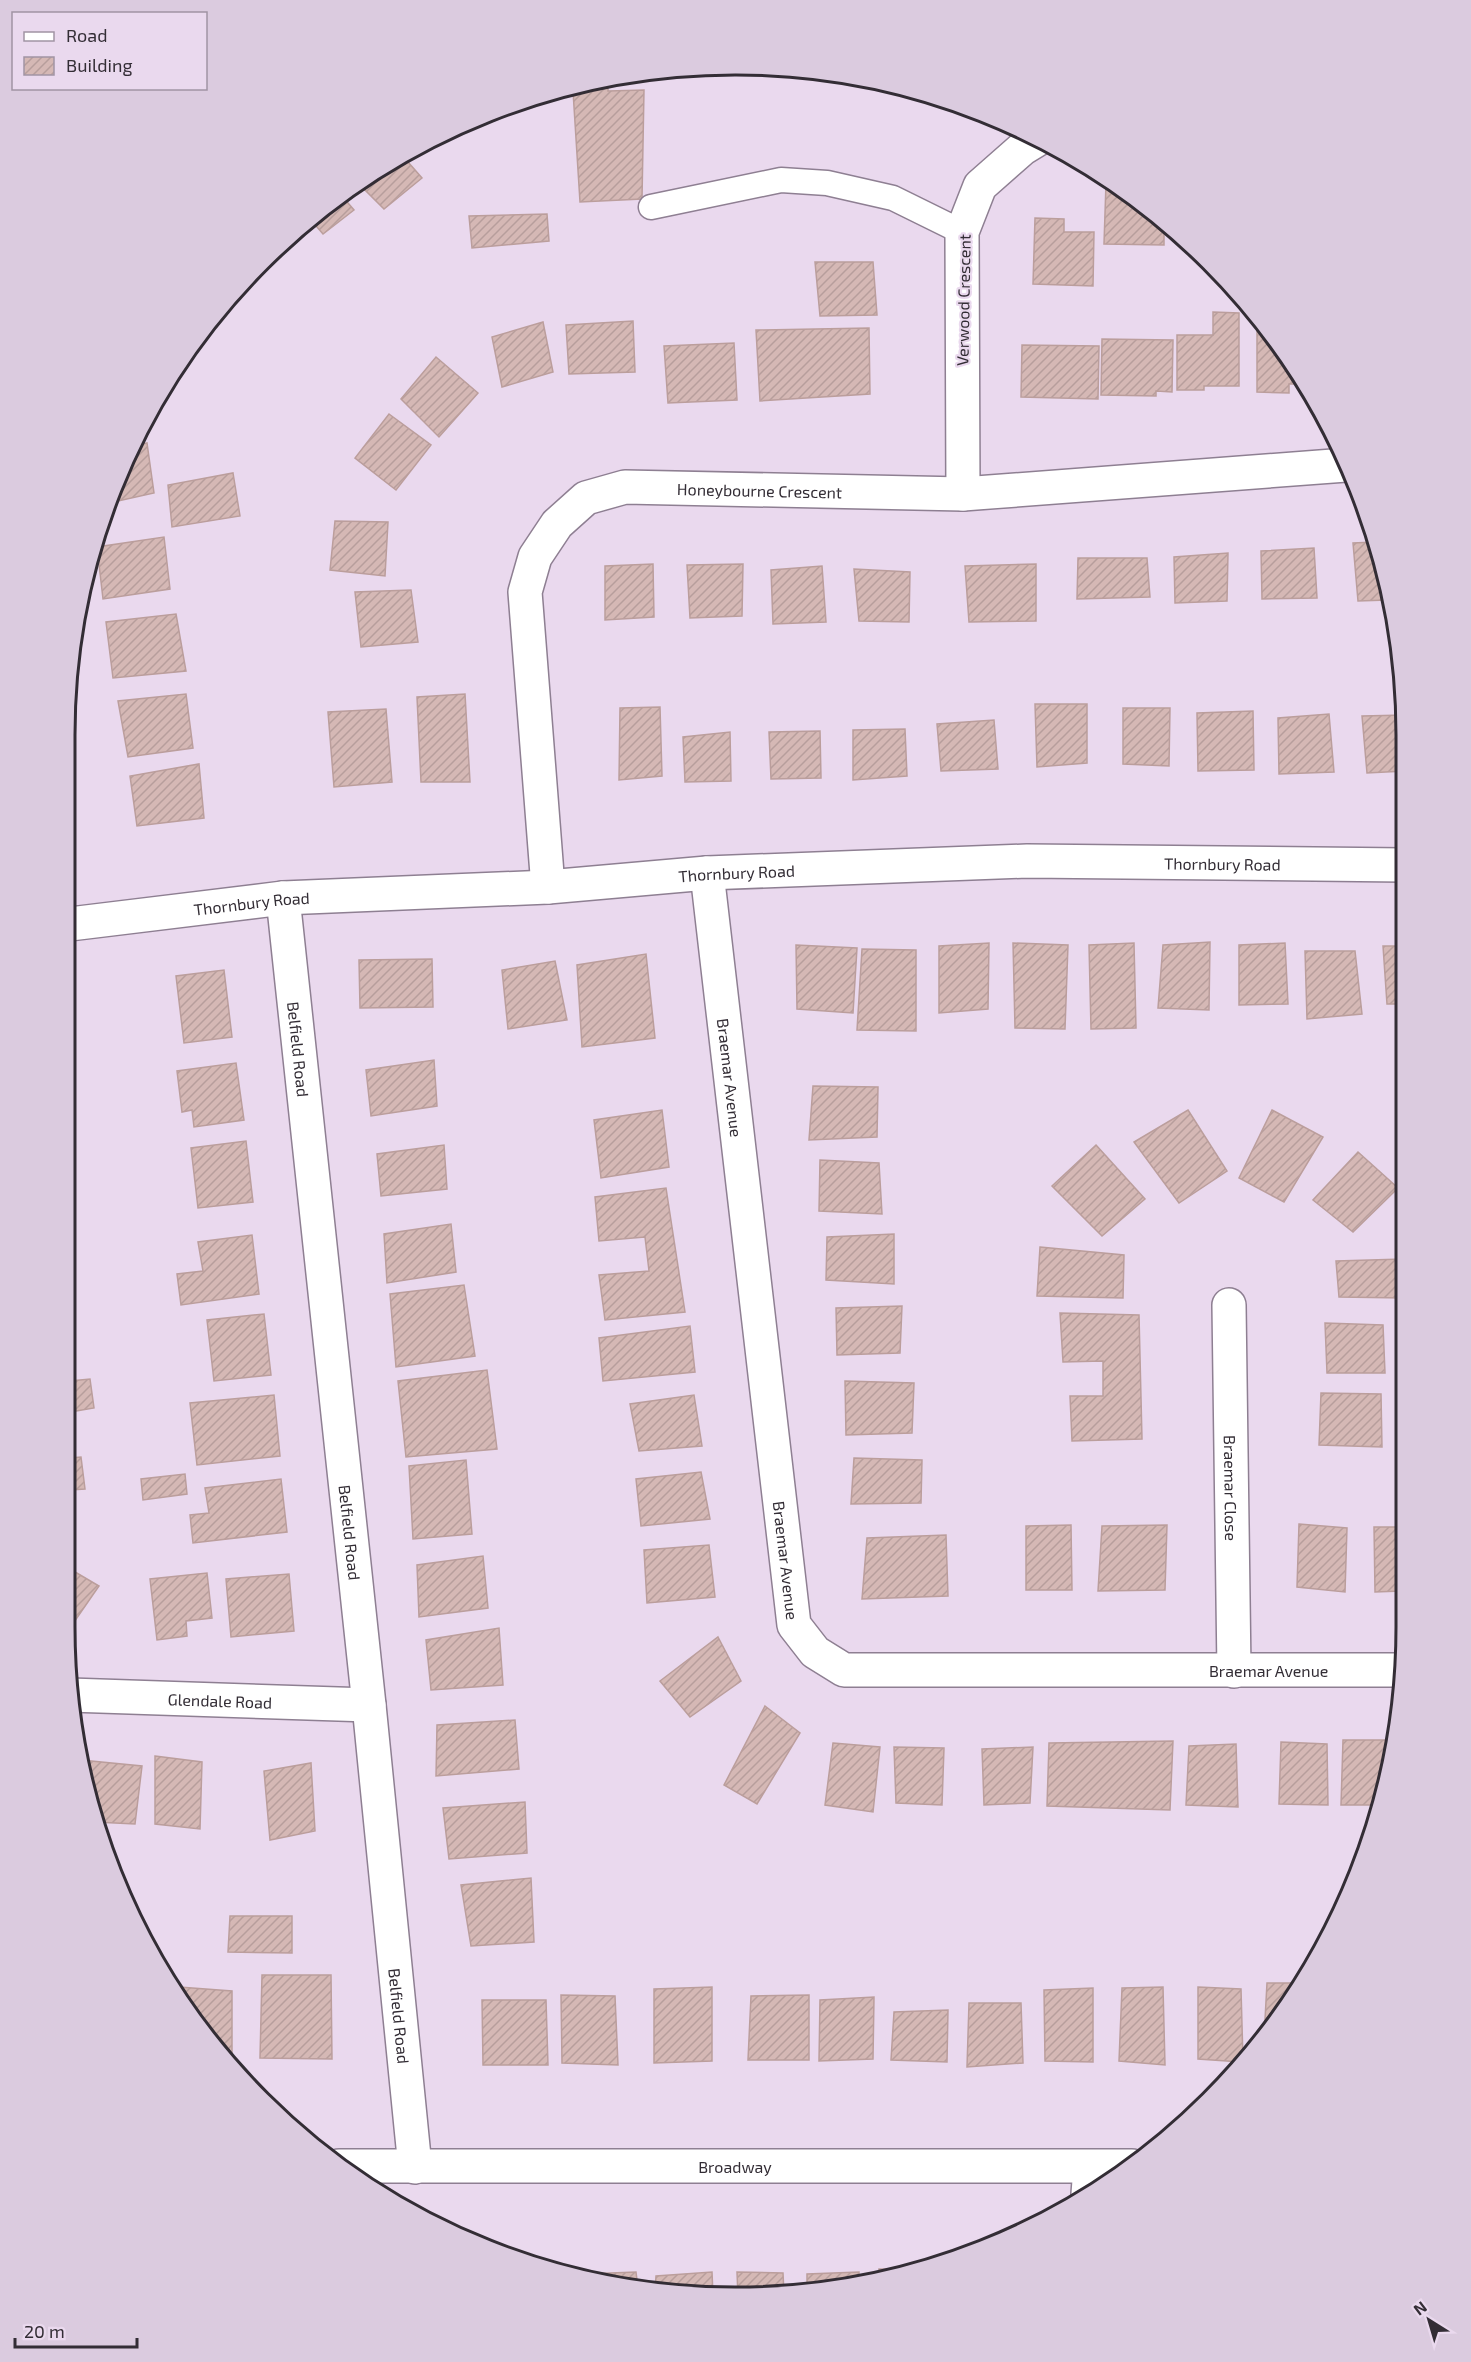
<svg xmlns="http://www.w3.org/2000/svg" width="1471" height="2362" font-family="'Exo 2',sans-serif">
  <defs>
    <pattern id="building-hatch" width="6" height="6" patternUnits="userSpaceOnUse" patternTransform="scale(1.5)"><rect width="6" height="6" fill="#d5b8b5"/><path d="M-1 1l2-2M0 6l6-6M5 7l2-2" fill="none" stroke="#b79e9c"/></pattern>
  </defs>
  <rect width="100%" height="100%" fill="#ead9ee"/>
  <!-- building -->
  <g fill="url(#building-hatch)" stroke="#bb9e9c" stroke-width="1.5">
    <polygon points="608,79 608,91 644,90 642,199 580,202 573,91 556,92"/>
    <polygon points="401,154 422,178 384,209 359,184"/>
    <polygon points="1106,183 1111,183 1144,203 1164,222 1164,245 1104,244"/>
    <polygon points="342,196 354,210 323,234 310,219"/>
    <polygon points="547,214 549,241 472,248 469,216"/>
    <polygon points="1035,218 1064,219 1064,232 1094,232 1093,286 1033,284"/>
    <polygon points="815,262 873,262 877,315 820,316"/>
    <polygon points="1213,312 1239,313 1239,386 1204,386 1204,390 1177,390 1177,335 1213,335"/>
    <polygon points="633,321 635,372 569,374 566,325"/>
    <polygon points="543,322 553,372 502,387 492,337"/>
    <polygon points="869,328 870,394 760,401 756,330"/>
    <polygon points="1257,329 1266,329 1305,384 1289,384 1289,393 1257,392"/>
    <polygon points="1102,339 1173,340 1172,392 1156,391 1156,396 1101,395"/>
    <polygon points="734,343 737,400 668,403 664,346"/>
    <polygon points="1022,345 1099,346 1098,399 1021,397"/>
    <polygon points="436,357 478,393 439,437 401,399"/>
    <polygon points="389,414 431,445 396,490 355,458"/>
    <polygon points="147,443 154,493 109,503 115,479 135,446"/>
    <polygon points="233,473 240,516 172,527 168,485"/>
    <polygon points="335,521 388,522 385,576 330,570"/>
    <polygon points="164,537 170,589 103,599 97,547"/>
    <polygon points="1375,542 1387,600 1358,601 1353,543"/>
    <polygon points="1314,548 1317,598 1262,599 1261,551"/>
    <polygon points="1228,553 1227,601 1175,603 1174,557"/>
    <polygon points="1078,558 1147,558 1150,597 1077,599"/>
    <polygon points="653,564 654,617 605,620 605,566"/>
    <polygon points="743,564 742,616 690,618 687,565"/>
    <polygon points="1036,564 1036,621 969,622 965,566"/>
    <polygon points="822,566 826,622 773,624 771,570"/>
    <polygon points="854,569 910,572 909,622 859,621"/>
    <polygon points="411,590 418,642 361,647 355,592"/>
    <polygon points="176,614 186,671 113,678 106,622"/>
    <polygon points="186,694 193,748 128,757 118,701"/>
    <polygon points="465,694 470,782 421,782 417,697"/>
    <polygon points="1035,704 1087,704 1087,763 1037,767"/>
    <polygon points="660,707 662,776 619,780 620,708"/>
    <polygon points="1123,708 1170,708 1169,766 1123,764"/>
    <polygon points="386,709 392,782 334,787 328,712"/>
    <polygon points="1253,711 1254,770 1198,771 1197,713"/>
    <polygon points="1329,714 1334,772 1279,774 1278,718"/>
    <polygon points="1405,715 1405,771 1367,773 1362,716"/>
    <polygon points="994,720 998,769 941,771 937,724"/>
    <polygon points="905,729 907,776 853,780 853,730"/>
    <polygon points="820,731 821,778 771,779 769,732"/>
    <polygon points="730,732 731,781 685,782 683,737"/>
    <polygon points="199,764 204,818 137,826 130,776"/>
    <polygon points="1210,942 1209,1010 1158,1008 1163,945"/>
    <polygon points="989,943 988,1009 939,1013 939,946"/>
    <polygon points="1013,943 1068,945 1065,1029 1015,1028"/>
    <polygon points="1134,943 1136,1028 1091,1029 1089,945"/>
    <polygon points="1285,943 1288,1004 1239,1005 1239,945"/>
    <polygon points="796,945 857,948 853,1013 797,1009"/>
    <polygon points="1383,946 1404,946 1404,1004 1387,1004"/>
    <polygon points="862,949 916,950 916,1031 857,1030"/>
    <polygon points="1305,951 1355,951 1362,1014 1307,1019"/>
    <polygon points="646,954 655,1038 582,1047 577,965"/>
    <polygon points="432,959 433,1007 360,1008 359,960"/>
    <polygon points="555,961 567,1020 508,1029 502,970"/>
    <polygon points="224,970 232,1037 184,1043 176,976"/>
    <polygon points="434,1060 437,1106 371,1116 366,1070"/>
    <polygon points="236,1063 244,1120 194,1127 192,1110 182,1112 177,1071"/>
    <polygon points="813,1086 878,1087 877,1137 809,1140"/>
    <polygon points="662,1110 669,1167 601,1178 594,1120"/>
    <polygon points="1188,1110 1227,1171 1179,1203 1134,1142"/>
    <polygon points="1272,1110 1323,1137 1284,1202 1239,1178"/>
    <polygon points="246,1141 253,1202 198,1208 191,1148"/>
    <polygon points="444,1145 447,1189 381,1196 377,1154"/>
    <polygon points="1096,1145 1145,1199 1102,1236 1052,1186"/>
    <polygon points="1358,1152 1398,1188 1353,1232 1313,1200"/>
    <polygon points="820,1160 879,1163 882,1214 819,1211"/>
    <polygon points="666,1188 685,1312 605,1320 599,1275 649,1271 645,1237 599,1241 595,1197"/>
    <polygon points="451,1224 456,1272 387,1283 384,1234"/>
    <polygon points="894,1234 894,1284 826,1280 827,1237"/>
    <polygon points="252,1235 259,1294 181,1305 177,1274 203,1271 198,1242"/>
    <polygon points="1040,1247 1124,1255 1123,1298 1037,1296"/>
    <polygon points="1403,1259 1403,1298 1339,1297 1336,1261"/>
    <polygon points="464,1285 475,1356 396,1367 390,1294"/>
    <polygon points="902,1306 900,1353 837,1355 836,1308"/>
    <polygon points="1060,1313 1139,1315 1142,1439 1072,1441 1070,1396 1103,1396 1103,1361 1063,1362"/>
    <polygon points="264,1314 271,1375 214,1381 207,1320"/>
    <polygon points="1325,1323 1383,1325 1385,1373 1327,1373"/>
    <polygon points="690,1326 695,1372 603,1381 599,1338"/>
    <polygon points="487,1370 497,1449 406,1457 398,1381"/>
    <polygon points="90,1379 94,1408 70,1412 70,1381"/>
    <polygon points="845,1381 914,1383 912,1433 846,1435"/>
    <polygon points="1321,1393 1381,1394 1382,1447 1319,1445"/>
    <polygon points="274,1395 280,1456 197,1465 190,1403"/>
    <polygon points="694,1395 702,1446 639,1451 630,1404"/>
    <polygon points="81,1457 85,1489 70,1490 70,1458"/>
    <polygon points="854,1458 922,1460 921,1503 851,1504"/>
    <polygon points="466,1460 472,1534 413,1539 409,1466"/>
    <polygon points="701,1472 710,1519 641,1526 636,1479"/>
    <polygon points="185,1474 187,1494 143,1500 141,1479"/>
    <polygon points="281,1479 287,1532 193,1543 190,1515 209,1513 205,1488"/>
    <polygon points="1299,1524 1347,1528 1345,1592 1297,1587"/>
    <polygon points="1071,1525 1072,1590 1026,1590 1026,1526"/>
    <polygon points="1167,1525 1165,1590 1098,1591 1102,1526"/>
    <polygon points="1374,1527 1402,1527 1401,1591 1375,1592"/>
    <polygon points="946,1535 948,1596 862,1599 867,1538"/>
    <polygon points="709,1545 715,1597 647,1603 644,1550"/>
    <polygon points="483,1556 488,1608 419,1617 417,1565"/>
    <polygon points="70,1569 99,1586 72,1625 70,1624"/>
    <polygon points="207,1573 212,1618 186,1621 187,1636 157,1640 150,1579"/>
    <polygon points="289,1574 294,1631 231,1637 226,1579"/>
    <polygon points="499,1628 503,1685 431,1690 426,1640"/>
    <polygon points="718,1637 741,1681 690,1717 660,1681"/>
    <polygon points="765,1706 800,1733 757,1804 724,1785"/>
    <polygon points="515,1720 519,1769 436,1776 437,1725"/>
    <polygon points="1343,1740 1394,1740 1376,1805 1341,1805"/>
    <polygon points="1173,1741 1170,1810 1047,1806 1049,1743"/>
    <polygon points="1281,1742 1327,1744 1328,1805 1279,1804"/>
    <polygon points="833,1743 880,1747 873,1812 825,1805"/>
    <polygon points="1236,1744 1238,1807 1186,1805 1189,1746"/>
    <polygon points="894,1747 944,1748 942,1805 896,1803"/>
    <polygon points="1033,1747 1030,1803 984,1805 982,1749"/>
    <polygon points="155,1756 202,1762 200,1829 155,1824"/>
    <polygon points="81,1760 142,1766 135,1824 95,1822"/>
    <polygon points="311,1763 315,1831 270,1840 264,1771"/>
    <polygon points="525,1802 527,1853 449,1859 443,1808"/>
    <polygon points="531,1878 534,1942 471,1946 461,1885"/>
    <polygon points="230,1916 292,1916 292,1953 228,1952"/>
    <polygon points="262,1975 331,1975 332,2059 260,2058"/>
    <polygon points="1267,1983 1298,1983 1264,2038"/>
    <polygon points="179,1987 232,1991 232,2058 227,2058 203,2035 179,1996"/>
    <polygon points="712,1987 712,2061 654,2063 654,1989"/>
    <polygon points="1163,1987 1165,2065 1119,2061 1122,1988"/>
    <polygon points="1198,1987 1241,1989 1243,2060 1241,2062 1198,2059"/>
    <polygon points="1093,1988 1093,2062 1045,2061 1044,1990"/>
    <polygon points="561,1995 615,1996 618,2065 562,2063"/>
    <polygon points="809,1995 809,2060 748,2060 751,1996"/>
    <polygon points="874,1997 873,2059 819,2061 820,2000"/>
    <polygon points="482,2000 546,2000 548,2065 483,2065"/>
    <polygon points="969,2003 1021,2003 1023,2063 967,2067"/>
    <polygon points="948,2010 947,2062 891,2060 894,2012"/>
    <polygon points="879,2269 916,2270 879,2279"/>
    <polygon points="636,2272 638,2288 605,2285 585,2279 585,2274"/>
    <polygon points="712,2272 713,2295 655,2290 656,2276"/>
    <polygon points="737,2272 783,2273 784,2294 738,2297"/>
    <polygon points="859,2272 859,2283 823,2292 807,2293 807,2274"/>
  </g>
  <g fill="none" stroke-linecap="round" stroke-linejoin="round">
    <defs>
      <polyline id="lane" points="651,207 781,180 827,183 893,198 962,232"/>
      <g id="street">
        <polyline points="963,494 962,232 980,186 1022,149 1040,138"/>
        <path id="s1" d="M707 873 794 1625 815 1652 844 1670H1401"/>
        <path id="s2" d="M548 887 525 592 535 557 557 524 586 498 625 487 963 494 1346 465"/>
        <path id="s3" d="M283 898 369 1705 415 2167"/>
        <path id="s4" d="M70 924 283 898 548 887 707 873 1027 861 1404 865"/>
        <path id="s5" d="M1229 1305 1234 1671"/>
        <path id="s6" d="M70 1695 369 1705"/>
        <path id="s7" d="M339 2166H1132"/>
        <polyline points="1088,2194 1090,2167"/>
      </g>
    </defs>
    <!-- lane casing -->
    <use href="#lane" stroke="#8e7f92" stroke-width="27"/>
    <!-- street casing -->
    <use href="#street" stroke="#8e7f92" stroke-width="36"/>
    <!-- lane -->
    <use href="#lane" stroke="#fff" stroke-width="24"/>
    <!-- street -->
    <use href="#street" stroke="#fff" stroke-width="33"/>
  </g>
  <g text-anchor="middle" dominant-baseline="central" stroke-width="4.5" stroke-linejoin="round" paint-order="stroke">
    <!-- street labels -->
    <g font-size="16" fill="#332d35" stroke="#ead9ee">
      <text transform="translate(963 300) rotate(-89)">Verwood Crescent</text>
      <text stroke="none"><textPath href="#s2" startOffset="586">Honeybourne Crescent</textPath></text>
      <text stroke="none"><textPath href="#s4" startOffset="1155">Thornbury Road</textPath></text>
      <text stroke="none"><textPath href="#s4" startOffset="669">Thornbury Road</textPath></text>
      <text stroke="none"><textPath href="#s4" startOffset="183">Thornbury Road</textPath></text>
      <text stroke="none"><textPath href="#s3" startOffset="152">Belfield Road</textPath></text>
      <text stroke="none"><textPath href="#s1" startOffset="206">Braemar Avenue</textPath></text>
      <text stroke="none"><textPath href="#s5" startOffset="183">Braemar Close</textPath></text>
      <text stroke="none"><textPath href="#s3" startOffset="638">Belfield Road</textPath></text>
      <text stroke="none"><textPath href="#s1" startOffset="692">Braemar Avenue</textPath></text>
      <text stroke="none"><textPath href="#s1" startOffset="1250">Braemar Avenue</textPath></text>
      <text stroke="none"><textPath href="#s6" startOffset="150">Glendale Road</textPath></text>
      <text stroke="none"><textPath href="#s3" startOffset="1124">Belfield Road</textPath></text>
      <text stroke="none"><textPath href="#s7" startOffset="396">Broadway</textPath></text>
    </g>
  </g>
  <!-- crop -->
  <path d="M0 0H1471V2362H0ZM735 75H736A660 660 0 0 1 1396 735V1627A660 660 0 0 1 736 2287H735A660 660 0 0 1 75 1627V735A660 660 0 0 1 735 75Z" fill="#dbcbdf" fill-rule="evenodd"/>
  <path fill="none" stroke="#332d35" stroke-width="3" d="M735 75H736A660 660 0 0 1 1396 735V1627A660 660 0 0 1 736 2287H735A660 660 0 0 1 75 1627V735A660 660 0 0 1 735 75Z"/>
  <!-- legend -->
  <rect x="12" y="12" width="195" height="78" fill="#ead9ee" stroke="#a194a4" stroke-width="1.5"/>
  <rect x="24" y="32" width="30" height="9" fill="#ffffff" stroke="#a194a4" stroke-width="1.5"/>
  <text x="66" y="42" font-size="18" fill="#332d35">Road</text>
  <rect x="24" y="57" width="30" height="18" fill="url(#building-hatch)" stroke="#a194a4" stroke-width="1.5"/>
  <text x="66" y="72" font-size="18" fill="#332d35">Building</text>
  <!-- north arrow -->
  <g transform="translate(1429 2320) rotate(323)" stroke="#ead9ee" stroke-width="4.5" paint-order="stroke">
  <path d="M0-4.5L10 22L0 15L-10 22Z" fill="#332d35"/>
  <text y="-9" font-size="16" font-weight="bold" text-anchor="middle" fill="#332d35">N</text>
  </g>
  <!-- scale -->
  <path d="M15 2338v9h122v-9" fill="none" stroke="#332d35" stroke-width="3"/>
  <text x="24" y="2338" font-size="18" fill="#332d35" stroke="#ead9ee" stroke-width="4.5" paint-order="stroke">20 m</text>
</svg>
